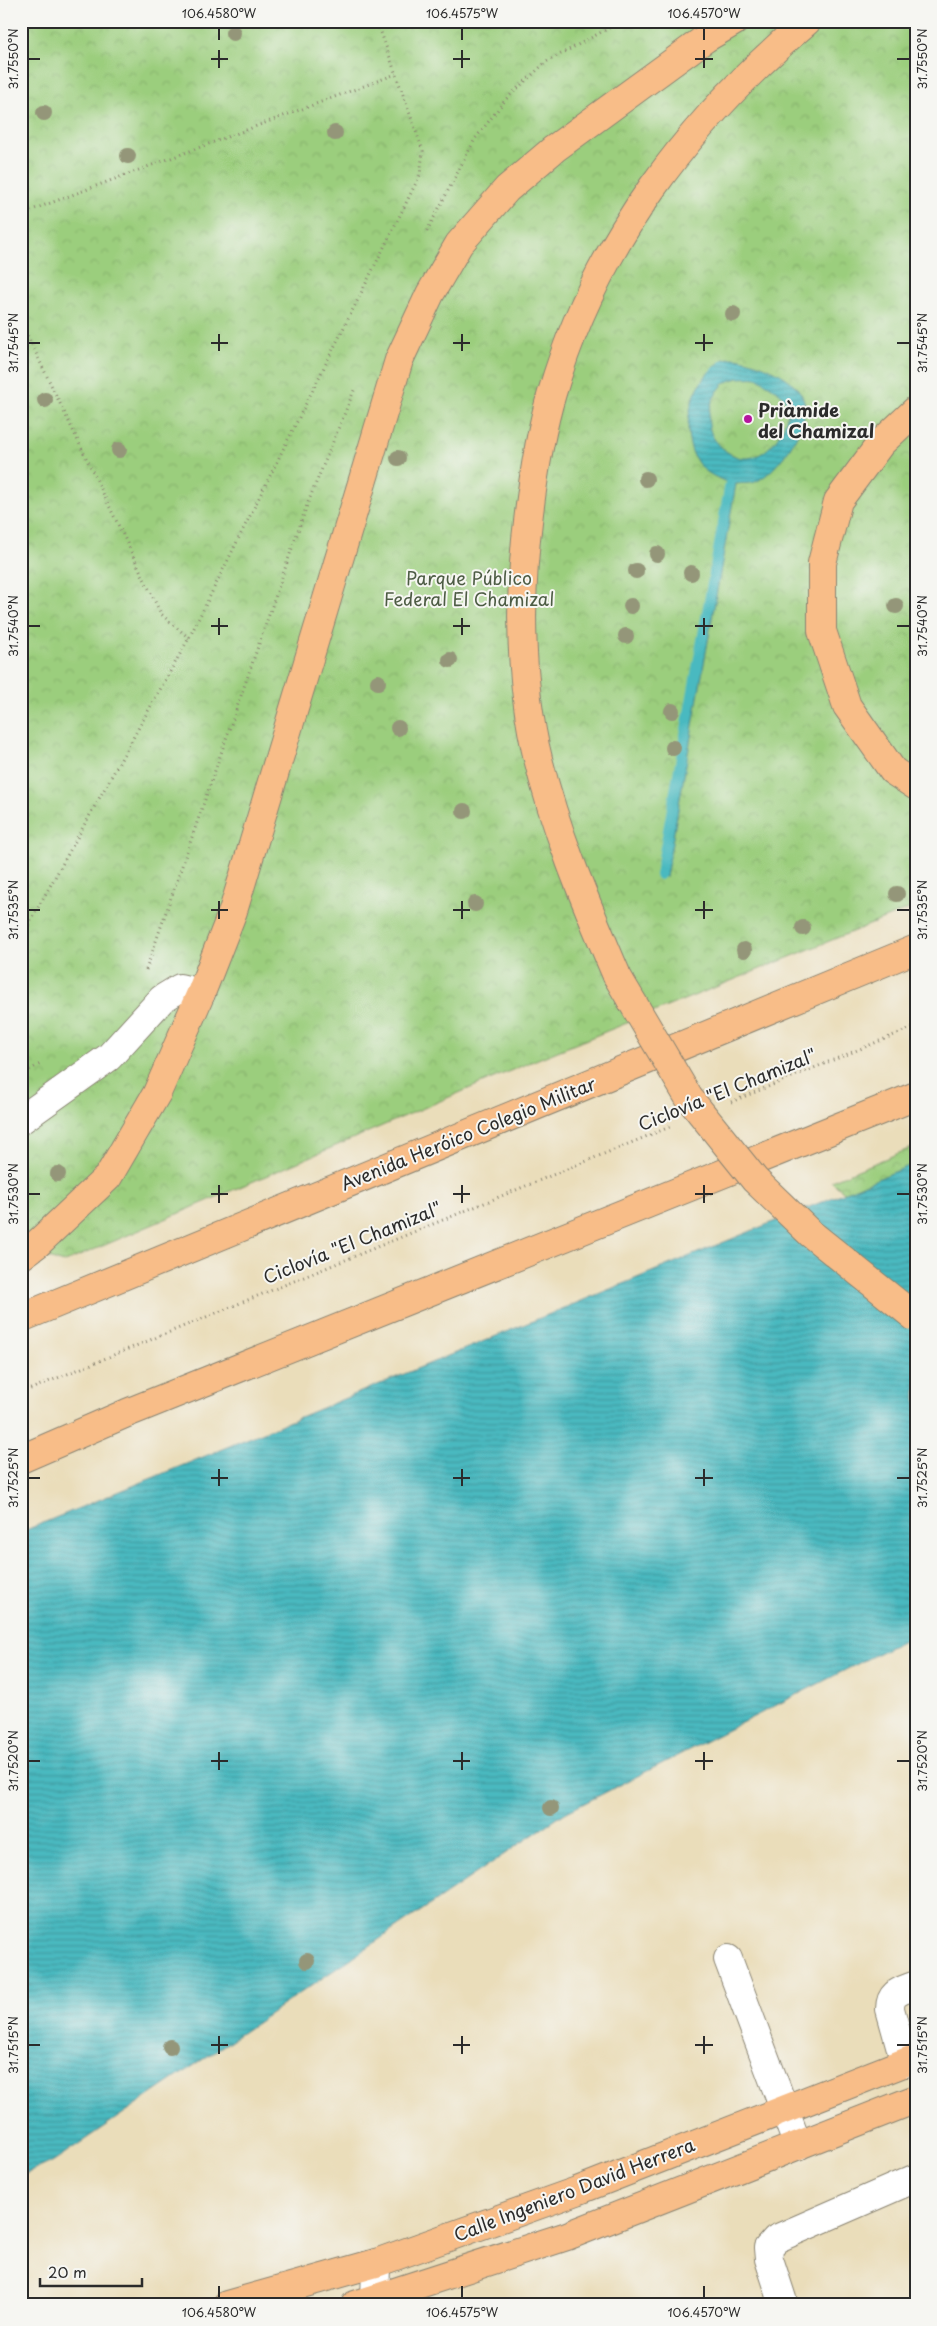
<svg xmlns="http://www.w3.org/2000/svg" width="937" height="2326" font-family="'Playpen Sans',sans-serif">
  <defs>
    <pattern id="park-crowns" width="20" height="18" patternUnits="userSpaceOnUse" patternTransform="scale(1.25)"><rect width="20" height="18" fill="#9bce7d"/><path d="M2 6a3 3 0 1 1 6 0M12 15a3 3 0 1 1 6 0" fill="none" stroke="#86b16c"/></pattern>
    <pattern id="water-rules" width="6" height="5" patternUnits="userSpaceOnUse" patternTransform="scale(1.25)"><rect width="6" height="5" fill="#4ab9c0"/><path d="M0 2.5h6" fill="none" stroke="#3e979c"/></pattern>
  </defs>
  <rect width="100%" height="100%" fill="#f6f6f2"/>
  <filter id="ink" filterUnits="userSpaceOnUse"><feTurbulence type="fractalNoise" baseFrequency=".02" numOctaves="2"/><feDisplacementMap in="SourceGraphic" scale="10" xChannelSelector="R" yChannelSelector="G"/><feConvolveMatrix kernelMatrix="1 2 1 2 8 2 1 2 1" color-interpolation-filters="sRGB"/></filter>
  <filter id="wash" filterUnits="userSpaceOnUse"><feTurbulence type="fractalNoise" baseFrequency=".0096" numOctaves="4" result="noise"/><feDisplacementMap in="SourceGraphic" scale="20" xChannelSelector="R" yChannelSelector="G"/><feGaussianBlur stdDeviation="1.12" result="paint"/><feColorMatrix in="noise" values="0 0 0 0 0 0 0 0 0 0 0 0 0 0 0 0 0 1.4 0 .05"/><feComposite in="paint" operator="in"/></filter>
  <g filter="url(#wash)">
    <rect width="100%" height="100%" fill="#eaddba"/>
    <!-- park -->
    <g fill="url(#park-crowns)" stroke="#637c54">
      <polygon points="21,21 916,21 916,906 538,1059 63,1263 21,1248"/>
      <polygon points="916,1146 916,1252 831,1181"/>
    </g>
    <!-- water -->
    <g fill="url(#water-rules)" stroke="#3a7276" fill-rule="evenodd">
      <path d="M736 358C758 362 797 376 804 401 811 425 777 473 755 482 750 484 742 483 736 484L666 877 660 875 730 484C719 478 705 474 698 463 679 435 689 391 712 369 716 366 720 361 724 359 728 358 732 358 736 358ZM738 378C743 378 751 377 757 378 760 379 764 382 767 384 774 388 783 394 786 402 790 410 786 421 783 428 768 459 739 471 715 440 703 424 709 398 724 384 727 381 733 380 738 378Z"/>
      <polygon points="916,1163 916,1634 565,1813 52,2162 21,2176 21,1532"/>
    </g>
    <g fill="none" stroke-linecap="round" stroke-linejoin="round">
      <!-- stream -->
      <polyline stroke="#4ab9c0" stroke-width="10" points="660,875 730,483"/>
    </g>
  </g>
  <g filter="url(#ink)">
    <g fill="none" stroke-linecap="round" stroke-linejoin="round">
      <defs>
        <g id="minor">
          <polyline points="21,1120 109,1057 162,999 180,988 201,993"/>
          <polyline points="728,1959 798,2146"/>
          <path d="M905 2063 890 2009C890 1992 901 1991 916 1985"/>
          <polyline points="375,2305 376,2263"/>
          <polyline points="784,2305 769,2259 768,2248 776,2239 916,2178"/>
        </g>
        <g id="major">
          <polyline points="21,1318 916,949"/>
          <polyline points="21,1459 127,1413 916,1096"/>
          <polyline points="227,2305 376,2263 577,2191 916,2058"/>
          <polyline points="355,2305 567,2236 916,2099"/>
        </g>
        <g id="highway">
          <polyline points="916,410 881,443 838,501 822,563 822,631 847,706 893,771 916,786"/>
          <path d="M617 976C585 901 553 826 535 746 519 670 519 590 529 513 534 473 540 432 552 393 596 242 689 122 807 21"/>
          <polyline points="21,1256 37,1244 108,1177 157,1093 201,993 233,911 399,360 430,294 459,244 507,189 554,149 706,38 735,21"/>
        </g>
      </defs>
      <!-- minor casing -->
      <use href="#minor" stroke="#8a8472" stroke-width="30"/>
      <!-- major casing -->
      <use href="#major" stroke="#8a8472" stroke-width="30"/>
      <!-- highway casing -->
      <use href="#highway" stroke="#8a8472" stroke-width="30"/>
      <!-- path -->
      <g stroke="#8a8472" stroke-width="3" stroke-dasharray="1 4" stroke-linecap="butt">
        <polyline points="21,214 396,74"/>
        <polyline points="427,231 475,139 506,99 546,62 622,21"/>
        <polyline points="21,322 161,614 189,638"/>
        <polyline points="21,931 26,929 189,638 420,175 423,151 377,21"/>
        <polyline points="146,970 307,505 355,388"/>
        <polyline points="21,1075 42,1063"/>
        <polyline points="731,1102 916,1026"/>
        <polyline points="21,1393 672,1126"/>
      </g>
      <!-- minor -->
      <use href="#minor" stroke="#fff" stroke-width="28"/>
      <!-- major -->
      <use href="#major" stroke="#f8bd88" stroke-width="28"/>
      <!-- highway -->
      <use href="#highway" stroke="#f8bd88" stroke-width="28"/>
      <defs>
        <polyline id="highway-bridge" points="617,976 689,1098 755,1180 810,1233 916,1318"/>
      </defs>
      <!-- highway-bridge casing -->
      <use href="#highway-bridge" stroke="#8a8472" stroke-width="30" stroke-linecap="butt"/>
      <!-- highway-bridge -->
      <use href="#highway-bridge" stroke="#f8bd88" stroke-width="28"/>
    </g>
    <!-- trees -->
    <g fill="#949679">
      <circle cx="233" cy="33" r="8"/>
      <circle cx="44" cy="113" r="8"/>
      <circle cx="335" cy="133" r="8"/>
      <circle cx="128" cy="156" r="8"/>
      <circle cx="733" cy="314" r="8"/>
      <circle cx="45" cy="400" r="8"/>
      <circle cx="119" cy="450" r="8"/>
      <circle cx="398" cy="458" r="8"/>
      <circle cx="646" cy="479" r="8"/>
      <circle cx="657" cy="554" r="8"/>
      <circle cx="636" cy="571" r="8"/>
      <circle cx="691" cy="573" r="8"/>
      <circle cx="631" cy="606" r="8"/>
      <circle cx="896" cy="606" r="8"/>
      <circle cx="626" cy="636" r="8"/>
      <circle cx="450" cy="660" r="8"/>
      <circle cx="378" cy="682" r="8"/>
      <circle cx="672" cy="711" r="8"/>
      <circle cx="398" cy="728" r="8"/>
      <circle cx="673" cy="748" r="8"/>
      <circle cx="464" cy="811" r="8"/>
      <circle cx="897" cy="894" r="8"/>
      <circle cx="475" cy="904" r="8"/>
      <circle cx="803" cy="928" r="8"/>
      <circle cx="744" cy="950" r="8"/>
      <circle cx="58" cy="1174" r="8"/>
      <circle cx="551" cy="1808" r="8"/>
      <circle cx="307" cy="1961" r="8"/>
      <circle cx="170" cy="2047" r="8"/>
    </g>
  </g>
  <!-- ticks -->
  <path fill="none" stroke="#2b2b2b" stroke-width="2" d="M219 28V40M462 28V40M704 28V40M219 50V68M462 50V68M704 50V68M28 59H40M211 59H228M453 59H470M695 59H713M897 59H910M219 334V351M462 334V351M704 334V351M28 343H40M211 343H228M453 343H470M695 343H713M897 343H910M219 618V635M462 618V635M704 618V635M28 626H40M211 626H228M453 626H470M695 626H713M897 626H910M219 901V919M462 901V919M704 901V919M28 910H40M211 910H228M453 910H470M695 910H713M897 910H910M219 1185V1203M462 1185V1203M704 1185V1203M28 1194H40M211 1194H228M453 1194H470M695 1194H713M897 1194H910M219 1469V1486M462 1469V1486M704 1469V1486M28 1478H40M211 1478H228M453 1478H470M695 1478H713M897 1478H910M219 1752V1770M462 1752V1770M704 1752V1770M28 1761H40M211 1761H228M453 1761H470M695 1761H713M897 1761H910M219 2036V2054M462 2036V2054M704 2036V2054M28 2045H40M211 2045H228M453 2045H470M695 2045H713M897 2045H910M219 2286V2298M462 2286V2298M704 2286V2298"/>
  <!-- markers -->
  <circle fill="#b5179e" stroke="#f6f6f2" stroke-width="2" cx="748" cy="419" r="5"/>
  <g text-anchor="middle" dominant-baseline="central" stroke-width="4" stroke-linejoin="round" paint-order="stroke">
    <!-- poi labels -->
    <g font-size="18" font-weight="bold" fill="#2b2b2b" stroke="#f6f6f2" text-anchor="start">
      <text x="758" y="409">Priàmide<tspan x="758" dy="21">del Chamizal</tspan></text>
    </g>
    <!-- park labels -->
    <g font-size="18" fill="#4d5c44" stroke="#f6f6f2">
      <text x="469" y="577">Parque Público<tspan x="469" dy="21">Federal El Chamizal</tspan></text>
    </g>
    <!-- street labels -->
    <g font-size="18" fill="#2b2b2b" stroke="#f6f6f2">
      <text transform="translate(727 1089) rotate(-22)">Ciclovía "El Chamizal"</text>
      <text transform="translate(468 1133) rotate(-22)">Avenida Heróico Colegio Militar</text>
      <text transform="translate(352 1242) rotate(-22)">Ciclovía "El Chamizal"</text>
      <text transform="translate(574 2189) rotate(-21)">Calle Ingeniero David Herrera</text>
    </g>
  </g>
  <!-- margin -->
  <rect width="937" height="2326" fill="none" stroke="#f6f6f2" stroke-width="55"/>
  <!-- scale -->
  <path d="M40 2278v8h102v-8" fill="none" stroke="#2b2b2b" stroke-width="2.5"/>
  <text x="48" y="2278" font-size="15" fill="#2b2b2b" stroke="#f6f6f2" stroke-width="4" paint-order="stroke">20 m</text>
  <rect x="28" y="28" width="882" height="2270" fill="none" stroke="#2b2b2b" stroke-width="2"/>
  <g font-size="12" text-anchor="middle" fill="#2b2b2b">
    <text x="219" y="18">106.4580°W</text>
    <text x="462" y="18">106.4575°W</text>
    <text x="704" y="18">106.4570°W</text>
    <text transform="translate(14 59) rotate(-90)" y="4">31.7550°N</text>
    <text transform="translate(923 59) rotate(-90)" y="4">31.7550°N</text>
    <text transform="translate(14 343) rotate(-90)" y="4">31.7545°N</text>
    <text transform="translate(923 343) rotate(-90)" y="4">31.7545°N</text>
    <text transform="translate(14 626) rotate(-90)" y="4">31.7540°N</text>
    <text transform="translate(923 626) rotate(-90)" y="4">31.7540°N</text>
    <text transform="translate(14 910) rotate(-90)" y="4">31.7535°N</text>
    <text transform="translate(923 910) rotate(-90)" y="4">31.7535°N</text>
    <text transform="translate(14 1194) rotate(-90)" y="4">31.7530°N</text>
    <text transform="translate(923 1194) rotate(-90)" y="4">31.7530°N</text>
    <text transform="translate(14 1478) rotate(-90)" y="4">31.7525°N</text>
    <text transform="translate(923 1478) rotate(-90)" y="4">31.7525°N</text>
    <text transform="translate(14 1761) rotate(-90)" y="4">31.7520°N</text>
    <text transform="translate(923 1761) rotate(-90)" y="4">31.7520°N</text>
    <text transform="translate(14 2045) rotate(-90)" y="4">31.7515°N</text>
    <text transform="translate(923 2045) rotate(-90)" y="4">31.7515°N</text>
    <text x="219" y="2317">106.4580°W</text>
    <text x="462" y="2317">106.4575°W</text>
    <text x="704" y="2317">106.4570°W</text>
  </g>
</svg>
